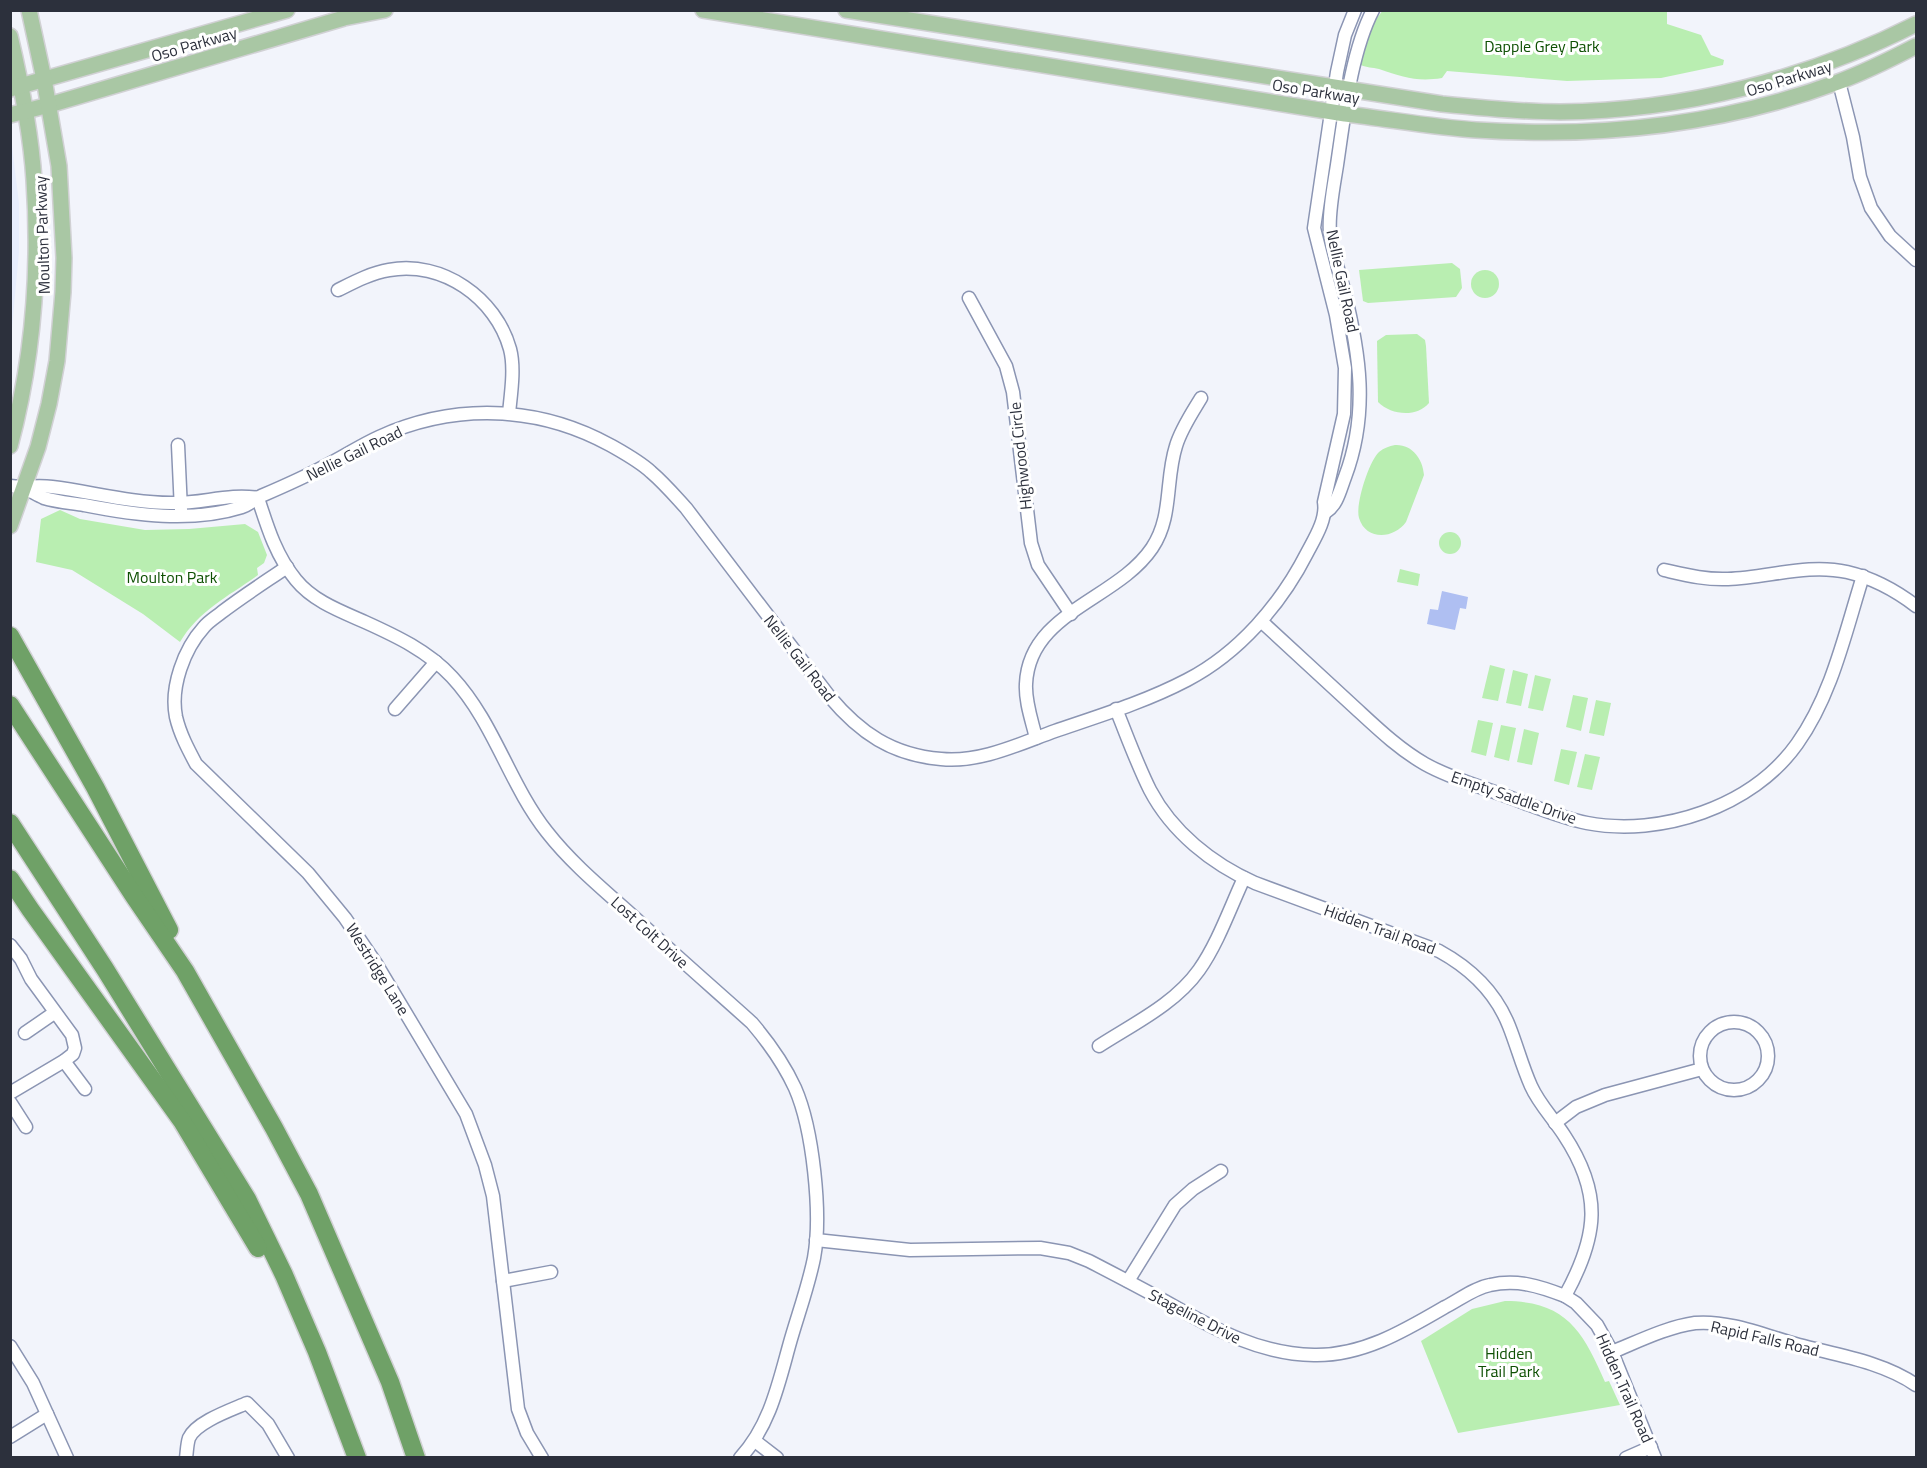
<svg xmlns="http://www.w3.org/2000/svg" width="1927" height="1468" font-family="'Titillium Web',sans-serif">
  <rect width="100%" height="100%" fill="#f2f4fb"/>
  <!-- built -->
  <polygon fill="#e7edfd" points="11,138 19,203 19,252 11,339"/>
  <!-- green -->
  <g fill="#b9eeb1">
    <path d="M1383 10 1667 11V24L1701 35 1711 55 1724 60 1723 65 1661 78 1567 81 1447 71 1442 78C1417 82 1403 77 1379 69 1372 67 1367 68 1361 65L1363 46 1374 22Z"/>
    <polygon points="1452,263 1460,269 1462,288 1456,297 1368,303 1363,301 1359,270"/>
    <circle cx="1485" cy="284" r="14"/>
    <path d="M1417 334 1425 340 1426 346 1429 403C1416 418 1391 415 1378 402L1377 341 1386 335Z"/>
    <path d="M1395 445C1412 444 1423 459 1424 475L1406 522C1394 539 1366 541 1359 518 1355 505 1369 461 1379 452 1384 448 1389 446 1395 445Z"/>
    <path d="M60 510 80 519 145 530 189 529 245 524 258 532 267 555 264 563 257 568 258 575C229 596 199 610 180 642L143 614 72 570 36 562 41 519Z"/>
    <circle cx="1450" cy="543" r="11"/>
    <polygon points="1400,569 1420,574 1418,586 1397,582"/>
    <polygon points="1490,665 1505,669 1498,701 1482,698"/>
    <polygon points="1513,670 1528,674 1521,706 1506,703"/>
    <polygon points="1535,675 1551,679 1543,711 1528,708"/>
    <polygon points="1573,695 1588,698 1581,731 1566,727"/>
    <polygon points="1596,700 1611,703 1604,736 1589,733"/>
    <polygon points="1478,720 1493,723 1486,756 1471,752"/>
    <polygon points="1501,725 1516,728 1509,761 1494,757"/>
    <polygon points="1524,729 1539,733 1532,765 1517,762"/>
    <polygon points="1561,749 1577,752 1569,785 1554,781"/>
    <polygon points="1585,754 1600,757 1592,790 1577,787"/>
    <path d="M1505 1301C1566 1301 1583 1331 1605 1382L1609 1381 1620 1405 1458 1433 1421 1341 1472 1309Z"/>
  </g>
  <!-- water -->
  <polygon fill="#afbff2" points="1442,591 1468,597 1466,609 1460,608 1455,630 1427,624 1430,609 1438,610"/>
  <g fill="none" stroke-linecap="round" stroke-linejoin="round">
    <defs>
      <g id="minor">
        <polyline points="1839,82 1853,137 1860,177 1871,208 1890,236 1916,260"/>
        <path d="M338 290C354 282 371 273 389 270 442 260 496 298 510 349 515 368 511 393 509 413"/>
        <polyline points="969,298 1006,366 1013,392 1031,543 1038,565 1071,614"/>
        <polyline points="178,445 181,510"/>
        <path d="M10 486C24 488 38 485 52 487 92 492 131 503 171 503 201 504 229 493 258 498"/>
        <path d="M24 488C31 491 37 495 44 498 57 502 72 503 84 505 135 515 191 523 242 507 249 505 255 499 261 496 282 487 303 478 323 467 342 458 359 446 379 437 454 403 537 405 610 445 624 453 639 461 651 472 664 483 675 496 686 508L829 696C860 733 892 755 941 759 980 763 1019 744 1055 731 1099 716 1145 702 1187 680 1239 653 1281 604 1307 553 1315 538 1327 519 1324 502L1344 414 1345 368 1336 315 1314 228 1337 72 1345 35 1355 10"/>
        <path d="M258 498C267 526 276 556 296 580 313 601 340 611 365 622 396 636 428 651 452 677 494 722 509 784 547 832 572 864 604 890 634 917 673 953 713 988 752 1023 769 1043 784 1064 795 1088 813 1129 822 1214 814 1258 808 1288 797 1317 789 1346 778 1386 769 1427 740 1458"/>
        <path d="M1326 512C1337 505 1340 490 1345 477 1369 413 1360 354 1344 290 1339 271 1332 252 1330 233 1328 213 1334 185 1337 165 1344 118 1351 52 1373 10"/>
        <path d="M287 567C265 582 243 596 222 612 216 617 209 621 204 627 184 649 170 687 176 717 180 734 188 749 196 764L308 873 345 918 377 965 466 1114 485 1165 493 1196 518 1409 527 1433 542 1458"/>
        <path d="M1664 570C1686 575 1705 580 1728 579 1767 578 1807 563 1847 572 1873 578 1895 590 1916 606"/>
        <path d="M1261 621C1291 649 1321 676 1351 704 1374 725 1397 748 1425 764 1448 777 1475 785 1500 794 1529 804 1557 817 1587 823 1661 837 1752 807 1797 744 1832 695 1845 633 1863 576"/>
        <polyline points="395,709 436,662"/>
        <path d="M1116 709C1127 736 1137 764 1150 790 1172 832 1212 864 1255 883L1439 951C1470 968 1496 993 1509 1026 1517 1046 1522 1066 1531 1086 1539 1104 1553 1118 1564 1135 1603 1194 1598 1236 1565 1296L1576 1303 1597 1325 1612 1352 1655 1458"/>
        <path d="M1036 738C1032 721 1025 702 1026 684 1029 612 1117 600 1152 548 1173 517 1165 480 1176 446 1181 429 1192 413 1201 398"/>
        <polyline points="10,945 21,959 31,979 72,1035 75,1048 73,1054 64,1061 10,1093"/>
        <circle cx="1734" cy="1056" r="34"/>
        <polyline points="25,1033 54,1013"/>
        <path d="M1099 1046C1133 1024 1175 1004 1199 970 1218 943 1230 908 1244 878"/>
        <polyline points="64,1061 85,1089"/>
        <polyline points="10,1102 26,1127"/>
        <polyline points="1555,1123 1576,1107 1605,1095 1702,1069"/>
        <path d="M816 1240 910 1250 1040 1248 1069 1253 1089 1261C1116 1275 1143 1289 1170 1304 1216 1330 1260 1354 1314 1355 1362 1356 1404 1331 1445 1307 1459 1300 1474 1288 1490 1285 1517 1279 1539 1286 1565 1296"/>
        <polyline points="503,1281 551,1272"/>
        <polyline points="1128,1281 1175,1205 1193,1189 1221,1171"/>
        <polyline points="10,1346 33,1383 67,1458"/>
        <path d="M1612 1352C1639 1341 1667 1327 1695 1323 1729 1320 1766 1336 1799 1345 1837 1355 1883 1362 1916 1385"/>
        <polyline points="10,1437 47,1414"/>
        <polyline points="755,1441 777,1458"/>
        <path d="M186 1458C187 1451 187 1444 189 1438 196 1422 231 1410 247 1403L268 1424 288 1458"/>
        <polyline points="1626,1458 1651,1447"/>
      </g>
      <g id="major">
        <path d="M703 10 1345 114C1389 119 1432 127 1476 130 1598 138 1723 125 1838 82 1865 72 1891 59 1916 46"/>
        <path d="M846 10 1442 104C1481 108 1520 112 1560 112 1682 111 1808 79 1916 24"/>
        <path d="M10 36C21 83 31 132 34 180 40 269 33 360 10 446"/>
        <polyline points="10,89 287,10"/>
        <polyline points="10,115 49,105 344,18 385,10"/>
        <polyline points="10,526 38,447 49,404 57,361 63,292 64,258 59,166 44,79 29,10"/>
      </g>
      <g id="highway">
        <polyline points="10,636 95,787 169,930"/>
        <polyline points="10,705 134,896 185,971 274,1128 309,1194 390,1382 416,1458"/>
        <polyline points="10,823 105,969 247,1199 284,1275 317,1352 357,1458"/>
        <polyline points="10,879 30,909 182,1121 258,1248"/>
      </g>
    </defs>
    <!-- minor casing -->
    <use href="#minor" stroke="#8b95b3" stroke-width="15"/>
    <!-- major casing -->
    <use href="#major" stroke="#d1d1d4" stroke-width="18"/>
    <!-- highway casing -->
    <use href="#highway" stroke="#d1d1d4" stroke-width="21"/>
    <!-- minor -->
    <use href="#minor" stroke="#fff" stroke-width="12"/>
    <!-- major -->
    <use href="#major" stroke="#a9c7a4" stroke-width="15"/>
    <!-- highway -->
    <use href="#highway" stroke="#6fa167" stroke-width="18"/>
  </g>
  <g text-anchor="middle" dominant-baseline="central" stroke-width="6" stroke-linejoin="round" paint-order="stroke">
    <!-- street labels -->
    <g font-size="16" fill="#2c303c" stroke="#fff">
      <text transform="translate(194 44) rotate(-16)">Oso Parkway</text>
      <text transform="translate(1789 78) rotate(-17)">Oso Parkway</text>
      <text transform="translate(1316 91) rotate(9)">Oso Parkway</text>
      <text transform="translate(42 235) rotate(-92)">Moulton Parkway</text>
      <text transform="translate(1343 281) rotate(78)">Nellie Gail Road</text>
      <text transform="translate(354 453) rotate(-26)">Nellie Gail Road</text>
      <text transform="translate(1020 456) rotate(-96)">Highwood Circle</text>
      <text transform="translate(800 658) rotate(52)">Nellie Gail Road</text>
      <text transform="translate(1514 797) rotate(19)">Empty Saddle Drive</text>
      <text transform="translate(1380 929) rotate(20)">Hidden Trail Road</text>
      <text transform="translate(650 932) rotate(42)">Lost Colt Drive</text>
      <text transform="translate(378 969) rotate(58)">Westridge Lane</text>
      <text transform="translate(1195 1316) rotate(27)">Stageline Drive</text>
      <text transform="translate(1765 1338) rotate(13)">Rapid Falls Road</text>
      <text transform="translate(1625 1388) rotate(66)">Hidden Trail Road</text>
    </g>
    <!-- park labels -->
    <g font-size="16" fill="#0e5003" stroke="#fff">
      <text x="1542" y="46">Dapple Grey Park</text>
      <text x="172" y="577">Moulton Park</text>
      <text x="1509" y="1353">Hidden<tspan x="1509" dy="18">Trail Park</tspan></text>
    </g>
  </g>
  <!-- border -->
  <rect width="1927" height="1468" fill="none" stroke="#2c303c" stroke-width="24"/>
</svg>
